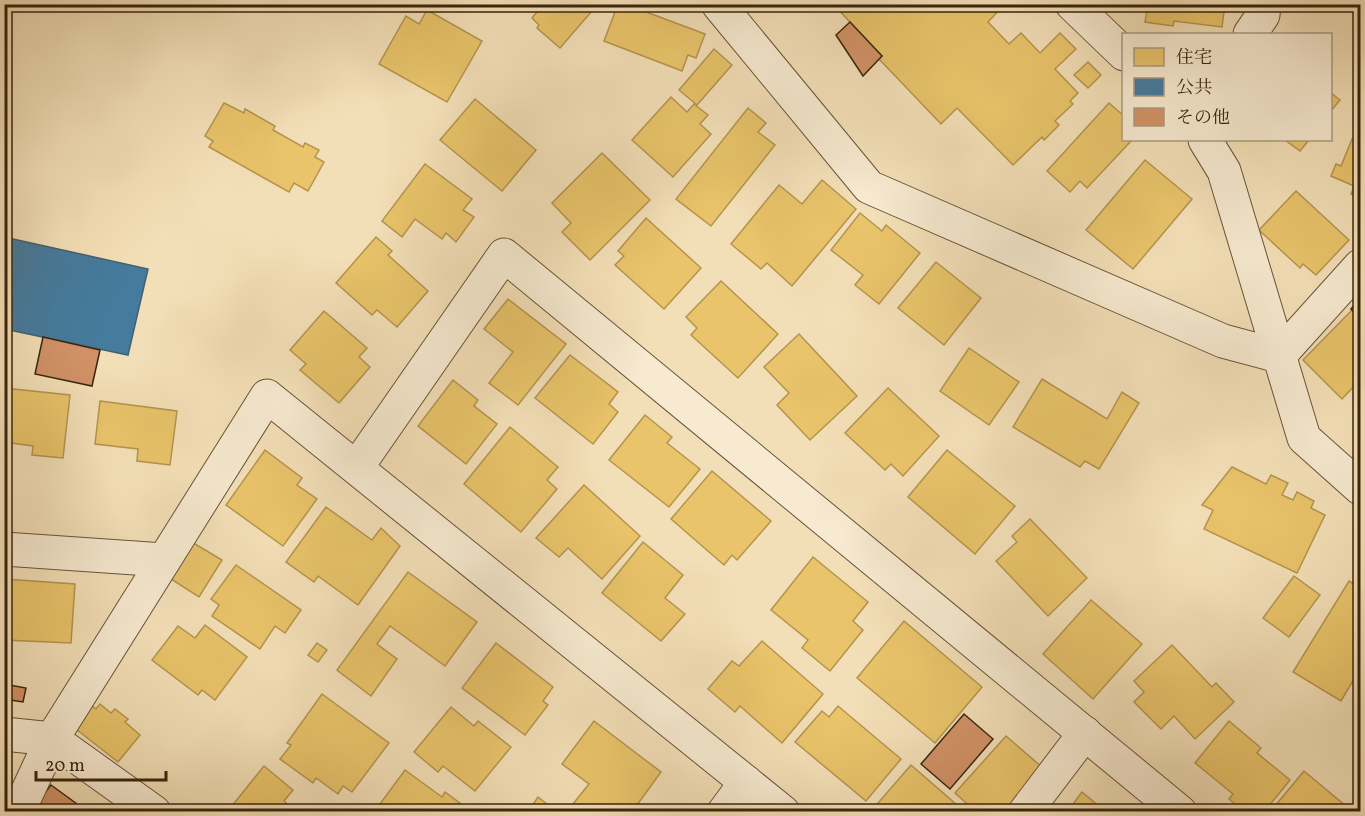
<svg xmlns="http://www.w3.org/2000/svg" width="1365" height="816" font-family="Vollkorn,'Noto Serif JP',serif">
  <rect width="100%" height="100%" fill="#f3dfb7"/>
  <filter id="stains"><feTurbulence type="fractalNoise" baseFrequency=".00333" numOctaves="4"/><feColorMatrix values="0 0 0 0 .2 0 0 0 0 .09 0 0 0 0 .02 0 0 0 .5 -.17"/></filter>
  <radialGradient id="worn" r=".72"><stop offset=".6" stop-color="#630" stop-opacity="0"/><stop offset="1" stop-color="#630" stop-opacity=".3"/></radialGradient>
  <!-- homes -->
  <g fill="#e9c46a" stroke="#b4944e" stroke-width="1.5">
    <polygon points="538,4 598,4 560,48 537,28 539,25 532,18 541,7"/>
    <polygon points="618,4 625,4 705,34 696,58 688,55 682,71 604,41"/>
    <polygon points="833,4 962,4 967,10 973,4 1005,4 988,22 1009,44 1021,33 1040,53 1060,33 1076,49 1055,69 1078,93 1070,101 1073,104 1055,121 1059,125 1044,140 1042,137 1013,165 957,108 941,124 879,59 882,56"/>
    <polygon points="1148,4 1225,4 1222,27 1174,21 1173,26 1145,22"/>
    <polygon points="427,10 482,41 447,102 379,64 406,16 419,24"/>
    <polygon points="714,49 732,65 697,105 679,90"/>
    <polygon points="1088,62 1101,75 1088,88 1074,75"/>
    <polygon points="1330,92 1340,100 1330,112"/>
    <polygon points="671,97 687,112 694,104 708,115 700,124 711,134 673,177 632,140"/>
    <polygon points="475,99 536,150 502,191 440,140"/>
    <polygon points="224,103 244,113 245,109 275,126 273,130 303,147 305,143 319,150 315,157 324,162 308,191 294,183 289,192 209,147 213,141 205,136"/>
    <polygon points="1109,103 1124,116 1124,140 1132,140 1087,188 1080,181 1070,192 1047,171"/>
    <polygon points="748,108 766,123 758,132 775,145 711,226 676,199"/>
    <polygon points="1360,138 1360,198 1351,194 1354,186 1331,176 1336,164 1341,166 1352,139 1359,142"/>
    <polygon points="1285,140 1309,140 1300,151"/>
    <polygon points="602,153 650,200 590,260 562,232 571,223 552,203"/>
    <polygon points="1145,160 1192,199 1133,269 1086,230"/>
    <polygon points="425,164 472,199 463,210 474,217 456,242 446,233 442,239 415,219 402,237 382,221"/>
    <polygon points="822,180 856,209 792,286 767,263 761,269 731,244 779,185 802,204"/>
    <polygon points="1296,191 1349,240 1316,275 1303,264 1300,268 1259,230"/>
    <polygon points="860,213 882,231 886,225 920,253 879,304 855,285 863,275 831,250"/>
    <polygon points="646,218 701,268 664,309 615,265 624,256 618,251"/>
    <polygon points="376,237 392,251 388,255 428,291 397,327 377,310 372,315 336,283"/>
    <polygon points="936,262 981,298 944,345 898,308"/>
    <polygon points="721,281 778,334 738,378 691,335 697,328 686,317"/>
    <polygon points="508,299 566,344 518,405 489,383 513,352 484,329"/>
    <polygon points="1352,310 1360,318 1360,380 1342,399 1303,360"/>
    <polygon points="324,311 367,348 359,357 370,367 339,403 300,370 306,364 290,350"/>
    <polygon points="799,334 857,396 810,440 777,405 789,393 764,367"/>
    <polygon points="969,348 1019,382 989,425 940,391"/>
    <polygon points="570,355 618,392 609,404 618,412 593,444 535,398"/>
    <polygon points="1042,379 1107,419 1122,392 1139,403 1099,469 1085,461 1080,467 1013,427"/>
    <polygon points="453,380 478,400 474,406 497,424 466,464 418,426"/>
    <polygon points="4,388 70,395 63,458 32,455 33,446 4,442"/>
    <polygon points="888,388 939,436 903,476 891,464 885,470 845,433"/>
    <polygon points="100,401 177,411 170,465 137,461 138,449 95,444"/>
    <polygon points="645,415 672,437 667,443 700,469 669,507 609,460"/>
    <polygon points="510,427 558,467 547,480 557,489 521,532 464,484"/>
    <polygon points="265,450 302,478 297,485 317,499 283,546 226,505"/>
    <polygon points="947,450 1015,506 975,554 908,497"/>
    <polygon points="1232,467 1266,484 1271,475 1288,483 1282,495 1293,500 1297,492 1314,501 1311,508 1325,515 1297,573 1204,529 1213,510 1202,505"/>
    <polygon points="712,471 771,521 737,560 732,555 724,565 671,519"/>
    <polygon points="584,485 640,536 602,579 568,548 559,557 536,538"/>
    <polygon points="326,507 372,540 381,528 400,546 358,605 318,576 314,582 286,562"/>
    <polygon points="1030,519 1087,578 1048,616 996,561 1017,542 1012,536"/>
    <polygon points="190,541 222,560 199,597 168,577"/>
    <polygon points="643,542 683,575 665,598 685,614 661,641 602,593"/>
    <polygon points="813,557 868,602 853,621 863,630 830,671 802,648 808,640 771,610"/>
    <polygon points="236,565 301,610 285,633 275,626 260,649 212,616 219,605 211,599"/>
    <polygon points="408,572 477,622 445,666 390,626 377,644 397,659 371,696 337,670"/>
    <polygon points="1294,576 1320,595 1289,637 1263,618"/>
    <polygon points="4,579 75,584 71,643 4,640"/>
    <polygon points="1349,581 1360,588 1360,669 1341,701 1293,672"/>
    <polygon points="1091,600 1142,644 1093,699 1043,654"/>
    <polygon points="904,621 982,687 935,743 857,678"/>
    <polygon points="205,625 247,657 215,700 202,690 198,695 152,660 178,626 195,638"/>
    <polygon points="762,641 823,694 782,743 740,706 735,712 708,689 732,661 739,666"/>
    <polygon points="317,643 327,650 318,662 308,655"/>
    <polygon points="496,643 553,687 543,701 548,705 525,735 462,688"/>
    <polygon points="1172,645 1212,687 1216,683 1234,702 1195,739 1174,716 1161,729 1134,702 1144,692 1134,681"/>
    <polygon points="322,694 389,743 352,792 343,786 338,794 316,778 313,783 280,759 291,745 287,743"/>
    <polygon points="90,704 96,709 100,704 111,713 115,709 128,719 125,722 140,735 118,762 72,726"/>
    <polygon points="838,706 901,759 866,801 795,742 822,711 829,717"/>
    <polygon points="451,707 474,726 478,721 511,747 475,791 443,766 438,772 414,752"/>
    <polygon points="594,721 661,772 632,812 583,812 573,804 589,784 562,764"/>
    <polygon points="1229,721 1261,748 1257,753 1290,780 1264,812 1244,812 1229,799 1233,794 1195,763"/>
    <polygon points="1006,736 1043,768 1004,812 976,812 955,793"/>
    <polygon points="911,765 965,812 872,810"/>
    <polygon points="264,766 293,790 284,801 297,812 227,812"/>
    <polygon points="405,770 442,797 445,792 472,812 374,812"/>
    <polygon points="1304,771 1353,812 1270,812"/>
    <polygon points="1082,792 1106,812 1067,812"/>
    <polygon points="538,797 557,812 528,812"/>
  </g>
  <!-- public -->
  <polygon fill="#457b9d" stroke="#416172" stroke-width="1.5" points="4,237 148,269 128,355 4,329"/>
  <!-- building -->
  <g fill="#d19266" stroke="#39250d" stroke-width="1.5">
    <polygon points="850,22 882,56 863,76 836,35"/>
    <polygon points="1360,299 1360,318 1351,309"/>
    <polygon points="43,337 100,350 92,386 35,374"/>
    <polygon points="4,684 26,688 23,702 4,699"/>
    <polygon points="964,714 993,739 950,789 921,764"/>
    <polygon points="51,785 88,812 38,812 33,808"/>
  </g>
  <g fill="none" stroke-linecap="round" stroke-linejoin="round">
    <defs>
      <g id="street">
        <polyline points="718,4 869,187 1223,341 1279,356 1360,266"/>
        <polyline points="1072,4 1124,54"/>
        <polyline points="1250,34 1263,15 1264,4"/>
        <polyline points="1205,140 1224,171 1304,438 1360,488"/>
        <polyline points="357,467 504,255 1180,812"/>
        <polyline points="4,549 164,560"/>
        <polyline points="4,734 52,739 154,812"/>
        <polyline points="18,812 52,739 267,396 783,812"/>
        <polyline points="724,812 746,782"/>
        <polyline points="1025,812 1085,733"/>
      </g>
    </defs>
    <!-- street casing -->
    <use href="#street" stroke="#685438" stroke-width="35"/>
    <!-- street -->
    <use href="#street" stroke="#f7ead0" stroke-width="33"/>
  </g>
  <!-- margin -->
  <rect width="1365" height="816" fill="none" stroke="#f3dfb7" stroke-width="24"/>
  <rect x="6" y="6" width="1353" height="804" fill="none" stroke="#39250d" stroke-width="3"/>
  <rect x="12" y="12" width="1341" height="792" fill="none" stroke="#39250d" stroke-width="1.5"/>
  <!-- legend -->
  <rect x="1122" y="33" width="210" height="108" fill="#f7ead0" stroke="#ab9b82" stroke-width="1.5"/>
  <rect x="1134" y="48" width="30" height="18" fill="#e9c46a" stroke="#ab9b82" stroke-width="1.5"/>
  <text x="1176" y="63" font-size="18" fill="#39250d">住宅</text>
  <rect x="1134" y="78" width="30" height="18" fill="#457b9d" stroke="#ab9b82" stroke-width="1.5"/>
  <text x="1176" y="93" font-size="18" fill="#39250d">公共</text>
  <rect x="1134" y="108" width="30" height="18" fill="#d19266" stroke="#ab9b82" stroke-width="1.5"/>
  <text x="1176" y="123" font-size="18" fill="#39250d">その他</text>
  <!-- scale -->
  <path d="M36 771v9h130v-9" fill="none" stroke="#39250d" stroke-width="3"/>
  <text x="45" y="771" font-size="18" fill="#39250d" stroke="#f7ead0" stroke-width="4.5" paint-order="stroke">20 m</text>
  <rect width="100%" height="100%" filter="url(#stains)"/>
  <rect width="100%" height="100%" fill="url(#worn)"/>
</svg>
